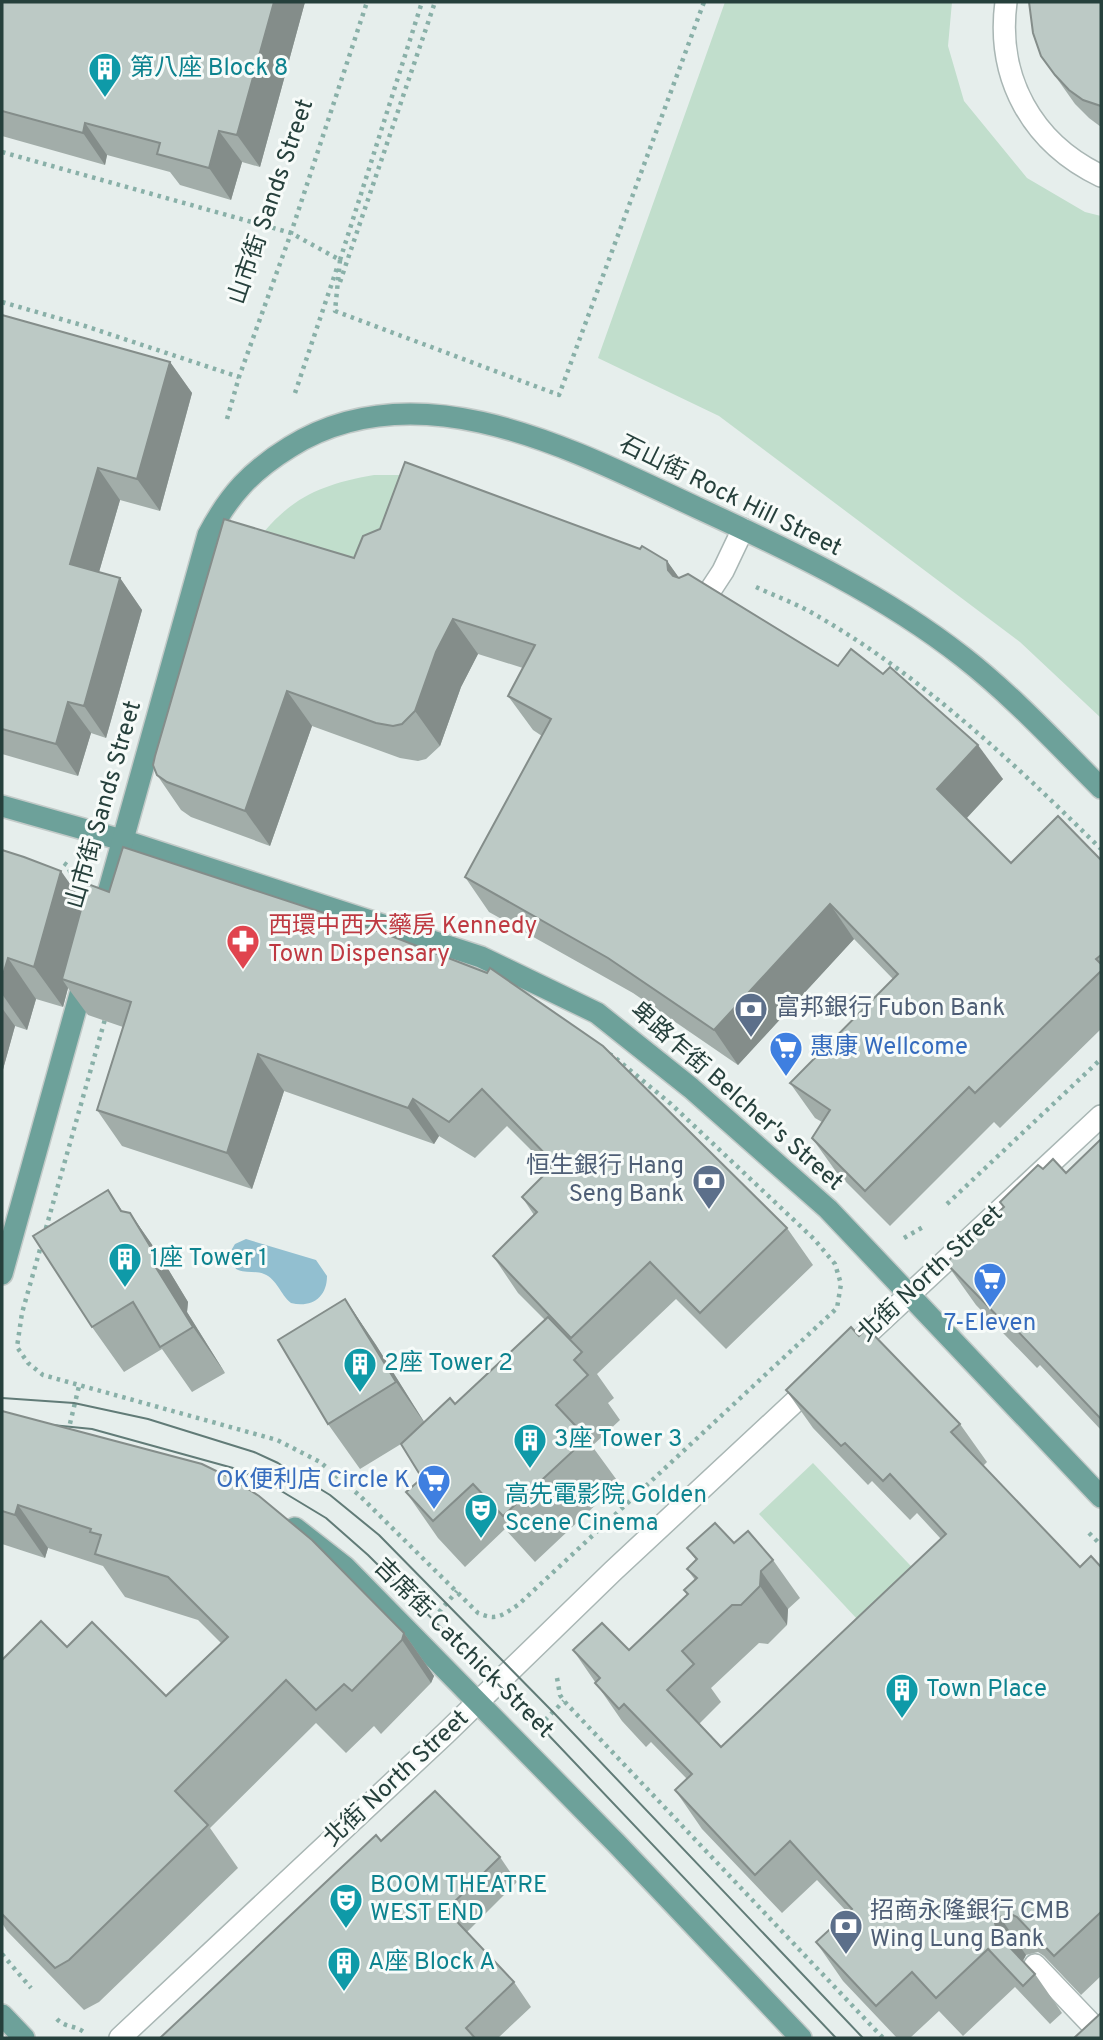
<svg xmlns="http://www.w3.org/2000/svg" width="1103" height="2040" font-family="Overpass,'Noto Sans TC',sans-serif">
  <rect width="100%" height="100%" fill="#e6eeec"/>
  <!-- green -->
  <g fill="#c1decc">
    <polygon points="725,2 952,2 948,46 964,101 1027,178 1085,212 1101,216 1101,718 1020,642 719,416 598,358"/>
    <path d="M374 475H421L377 595 248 554C282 502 315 485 374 475Z"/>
    <polygon points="813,1463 927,1583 872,1635 759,1514"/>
  </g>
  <!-- water -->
  <path fill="#92bfd0" d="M246 1239 316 1260 327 1276C327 1298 311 1308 291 1303 280 1294 277 1279 264 1274 255 1270 245 1274 236 1269L229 1254 235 1244Z"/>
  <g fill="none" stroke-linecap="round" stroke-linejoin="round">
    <defs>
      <g id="minor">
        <path d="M1006 2C996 78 1032 143 1101 176"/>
        <polyline points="704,600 723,571 743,529"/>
        <polyline points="849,1351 1101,1116"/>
        <polyline points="1035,1965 1097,2030"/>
        <polyline points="120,2038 445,1734 613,1571 816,1382"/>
      </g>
      <g id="major">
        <polyline points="2,806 122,840 481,957 597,1013 691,1088 828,1209 1101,1497"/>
        <path d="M101 918 208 535C229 495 251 471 290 447 420 366 577 452 700 509 791 551 884 595 963 657 1013 696 1056 743 1101 788"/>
        <polyline points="2,1274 85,976"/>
        <polyline points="295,1528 345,1567 616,1843 801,2038"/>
        <polyline points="2,2015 24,2038"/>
      </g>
    </defs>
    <!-- minor casing -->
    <use href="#minor" stroke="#a9b6b4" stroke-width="24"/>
    <!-- major casing -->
    <use href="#major" stroke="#c2cac8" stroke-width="24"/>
    <!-- path -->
    <g stroke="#89b0a8" stroke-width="4.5" stroke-dasharray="3.5 5" stroke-linecap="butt">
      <polyline points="2,152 291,233 340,260"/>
      <polyline points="340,260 335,311 559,395 704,2"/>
      <polyline points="340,260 422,2"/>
      <polyline points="340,282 435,2"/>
      <polyline points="2,302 85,326 239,377"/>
      <polyline points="295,393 337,268"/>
      <polyline points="227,419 239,377 291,233 367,2"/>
      <path d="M756 587C775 596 795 603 814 614 922 676 1013 762 1101 849"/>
      <polyline points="64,863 68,866 73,880"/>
      <path d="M159 878 487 989 613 1056 671 1104 814 1239 835 1264 841 1284 837 1308 518 1605C501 1616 497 1621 478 1613L359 1495 320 1462 277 1440 43 1375 28 1363 17 1347 22 1313 137 906C141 893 144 880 159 878Z"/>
      <polyline points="947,1204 1101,1059"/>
      <polyline points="904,1238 923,1227"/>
      <polyline points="68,1432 79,1386"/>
      <polyline points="1089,1533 1101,1545"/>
      <polyline points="439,1612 457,1591"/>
      <polyline points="557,1678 560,1695 564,1701 883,2038"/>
      <polyline points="545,1720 564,1701"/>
      <polyline points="2,1954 31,1988"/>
      <path d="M57 2019C65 2028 76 2025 85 2033"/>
    </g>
    <!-- minor -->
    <use href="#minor" stroke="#fff" stroke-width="21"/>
    <!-- major -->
    <use href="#major" stroke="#6da19a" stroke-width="21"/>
    <!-- tram -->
    <g stroke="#617b77" stroke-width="2">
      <polyline points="2,1398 74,1403 148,1419 254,1452 278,1463 330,1495 379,1535 553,1712 863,2038"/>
      <polyline points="2,1420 92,1429 233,1468 268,1483 326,1518 368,1555 539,1725 836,2038"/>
    </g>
  </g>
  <!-- wall -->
  <g fill="#a2ada9">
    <polygon points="2,2 305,2 260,167 242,162 231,200 180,185 170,172 107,155 105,165 2,136"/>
    <polygon points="1101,2 1101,127 1089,118 1075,104 1041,56"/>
    <polygon points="2,315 170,362 192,393 160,511 120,500 99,572 120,578 142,610 106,738 91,733 78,776 2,754"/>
    <polygon points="354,558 667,561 679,578 1003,779 966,819 1011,863 1101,860 1101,1029 1000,1128 994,1122 890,1226 837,1173 812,1138 822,1122 815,1118 790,1083 893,979 854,939 738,1065 633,993 489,912 465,877 542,736 533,730 508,696 523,668 478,654 461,687 440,746 426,759 418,761 400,758 312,726 270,846 191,817 181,810 157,775"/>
    <polygon points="2,850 83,903 787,1228 813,1265 726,1349 676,1299 597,1374 614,1398 608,1403 620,1420 592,1446 619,1483 535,1562 505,1529 465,1567 438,1538 406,1492 422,1478 401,1444 360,1469 328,1424 345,1299 376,1345 424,1422 455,1404 545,1320 518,1293 493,1256 534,1215 522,1197 550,1169 507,1126 475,1158 439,1136 434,1144 284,1091 252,1189 122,1146 97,1110 123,1027 88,1015 68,988 63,1007 36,999 27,1030 15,1026 2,1073"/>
    <polygon points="1101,1139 1101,1430 1040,1365 1037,1368 976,1305 946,1263 1003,1207 1000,1202 1043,1169 1066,1173"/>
    <polygon points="108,1190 123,1212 130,1213 162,1259 188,1302 187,1312 225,1373 192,1392 162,1349 124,1372 92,1327"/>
    <polygon points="859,1336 960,1424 987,1462 983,1466 1080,1567 1101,1567 1101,1976 1081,1995 1044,1956 1038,1952 1026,1955 1023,1961 1035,1974 1062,2013 1050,2024 1015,1987 963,2036 939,2011 910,2038 897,2038 843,1981 816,1942 848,1913 817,1880 782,1913 702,1829 675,1790 687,1779 651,1742 646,1747 622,1721 573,1650 629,1650 687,1595 684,1590 695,1580 687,1569 696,1560 687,1548 734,1543 773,1560 800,1598 788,1609 787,1625 768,1644 759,1643 711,1688 721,1702 699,1724 721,1747 941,1539 917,1513 910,1520 872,1481 868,1485 813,1428 786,1390"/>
    <polygon points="2,1411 404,1633 434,1676 431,1683 381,1734 374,1726 346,1753 316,1723 210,1828 238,1868 99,2002 84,2010 7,1931 2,1923 2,1660 67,1647 166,1696 221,1643 198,1620 125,1597 103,1566 48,1548 45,1558 2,1544"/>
    <polygon points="381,1841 500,1857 517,1882 467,1932 514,1982 531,2007 498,2038 160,2038"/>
  </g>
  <!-- shaded-wall -->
  <g fill="#848d8a">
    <polygon points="274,2 305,2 260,167 237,135"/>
    <polygon points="85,123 107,155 105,165 83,133"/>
    <polygon points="219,131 242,162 231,200 209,168"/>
    <polygon points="170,362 192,393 160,511 137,479"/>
    <polygon points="98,468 120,500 92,596 70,564"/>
    <polygon points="667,561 692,596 668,570"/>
    <polygon points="120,578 142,610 106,738 84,706"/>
    <polygon points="453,619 478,654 461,687 440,746 415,711 436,652"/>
    <polygon points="287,691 312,726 270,846 245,811"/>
    <polygon points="68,702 91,733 78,776 56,744"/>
    <polygon points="978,745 1003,779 961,824 937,789"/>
    <polygon points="61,871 89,911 62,979 68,988 63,1007 34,967"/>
    <polygon points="830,904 854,939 738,1065 714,1030"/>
    <polygon points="8,958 36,999 27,1030 2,994 2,978"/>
    <polygon points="2,1008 15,1026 2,1073"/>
    <polygon points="258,1054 284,1091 252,1189 227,1153"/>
    <polygon points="413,1099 439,1136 434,1144 408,1108"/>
    <polygon points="130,1213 162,1259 188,1302 187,1312 225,1373 193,1327 155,1266"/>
    <polygon points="345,1299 376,1345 428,1428 396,1382"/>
    <polygon points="18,1505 48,1548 45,1558 15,1515"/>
    <polygon points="761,1571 788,1609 787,1625 760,1586"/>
    <polygon points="404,1633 434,1676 431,1683 402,1640"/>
    <polygon points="1000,1917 1026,1955 1022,1962 998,1935 995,1923"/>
  </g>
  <!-- building -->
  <g fill="#bcc9c5" stroke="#848d8a" stroke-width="2">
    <polygon points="2,2 274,2 237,135 219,131 209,168 157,154 160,143 85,123 83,133 2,111"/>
    <polygon points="1029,2 1101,2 1101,106 1083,100 1069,90 1055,75 1041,56 1033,33"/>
    <polygon points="2,315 170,362 137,479 98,468 70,564 120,578 84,706 68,702 56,744 2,729"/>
    <polygon points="405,462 640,549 642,546 667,561 668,570 673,576 679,578 688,574 838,666 851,649 883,674 890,667 978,745 937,789 1011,863 1058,816 1101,860 1101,955 1096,959 1101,964 1101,971 975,1093 969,1087 865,1191 812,1138 830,1110 790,1083 898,974 830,904 714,1030 608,958 465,877 551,719 508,696 535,645 453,619 436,652 415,711 402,724 393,726 376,723 287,691 245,811 167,782 157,775 153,765 155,756 224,519 354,558 363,536 380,529"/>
    <polygon points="123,847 373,929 487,973 490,968 603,1046 787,1228 700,1313 650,1262 571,1338 493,1256 537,1212 522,1197 555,1164 482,1089 449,1122 413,1099 408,1108 258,1054 227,1153 97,1110 131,1002 62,979 88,884 109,892"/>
    <polygon points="2,850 24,857 61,871 34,967 8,958 2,978"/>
    <polygon points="1101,1139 1101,1419 1010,1323 1007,1326 946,1263 1004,1207 1000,1202 1038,1165 1043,1169 1053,1159 1066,1173"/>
    <polygon points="108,1190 121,1211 130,1213 156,1256 155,1266 193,1327 160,1347 133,1302 92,1327 33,1236"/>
    <polygon points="345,1299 396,1382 328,1424 278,1340"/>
    <polygon points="548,1317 582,1352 574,1360 588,1375 556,1405 587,1438 503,1516 473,1484 433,1521 406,1492 422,1478 401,1444 450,1398 455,1404"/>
    <polygon points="851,1327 859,1336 867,1328 960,1424 951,1432 1080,1567 1091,1556 1101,1567 1101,1912 1054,1956 1017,1917 1011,1914 1000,1917 995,1923 998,1935 1035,1974 1023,1986 988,1949 936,1998 912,1972 876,2006 816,1942 852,1909 790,1841 755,1875 675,1790 692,1774 624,1704 619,1709 595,1683 600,1678 573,1650 602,1623 629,1650 688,1594 684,1590 697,1578 687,1569 697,1559 687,1548 715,1523 734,1543 748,1531 773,1560 761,1571 760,1586 741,1605 732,1605 682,1651 694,1664 667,1690 721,1747 946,1534 890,1474 883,1481 845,1443 841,1446 786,1390"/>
    <polygon points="2,1411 202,1464 231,1478 259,1496 312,1540 404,1633 402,1640 352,1691 344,1684 316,1710 286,1680 175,1791 208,1825 69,1960 55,1968 2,1914 2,1660 41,1621 67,1647 92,1622 166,1696 228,1637 168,1577 95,1554 101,1535 90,1532 91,1529 18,1505 15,1515 2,1511"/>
    <polygon points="435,1791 500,1857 446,1910 514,1982 466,2028 475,2038 160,2038 376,1835 381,1841"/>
    <polygon points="1101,2013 1101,2038 1074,2038"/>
  </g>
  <!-- icons -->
  <defs>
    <symbol id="building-pin" viewBox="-11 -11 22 30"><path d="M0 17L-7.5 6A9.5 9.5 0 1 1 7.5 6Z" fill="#0f9aa8" stroke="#f7fbf9"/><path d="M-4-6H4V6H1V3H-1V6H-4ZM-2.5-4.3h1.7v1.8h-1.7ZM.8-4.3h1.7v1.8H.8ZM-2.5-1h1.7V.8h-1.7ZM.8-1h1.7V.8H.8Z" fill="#fff"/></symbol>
    <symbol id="pharmacy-pin" viewBox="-11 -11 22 30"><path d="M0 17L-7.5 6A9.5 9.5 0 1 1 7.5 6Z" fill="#e0444e" stroke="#f7fbf9"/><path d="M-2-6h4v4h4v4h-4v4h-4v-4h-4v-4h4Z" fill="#fff"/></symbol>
    <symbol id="bank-pin" viewBox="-11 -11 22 30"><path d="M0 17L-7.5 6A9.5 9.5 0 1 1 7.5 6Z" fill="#5c6f8a" stroke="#f7fbf9"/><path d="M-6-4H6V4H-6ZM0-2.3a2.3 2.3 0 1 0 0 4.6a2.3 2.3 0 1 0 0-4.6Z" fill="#fff"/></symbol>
    <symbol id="supermarket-pin" viewBox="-11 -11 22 30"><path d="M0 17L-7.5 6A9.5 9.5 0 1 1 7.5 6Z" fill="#3f7fe0" stroke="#f7fbf9"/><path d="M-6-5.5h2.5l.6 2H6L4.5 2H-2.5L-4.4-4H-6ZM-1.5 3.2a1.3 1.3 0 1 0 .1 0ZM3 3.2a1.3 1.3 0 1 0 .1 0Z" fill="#fff"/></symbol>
    <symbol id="theatre-pin" viewBox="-11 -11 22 30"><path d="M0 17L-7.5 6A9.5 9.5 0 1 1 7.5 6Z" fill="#0f9aa8" stroke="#f7fbf9"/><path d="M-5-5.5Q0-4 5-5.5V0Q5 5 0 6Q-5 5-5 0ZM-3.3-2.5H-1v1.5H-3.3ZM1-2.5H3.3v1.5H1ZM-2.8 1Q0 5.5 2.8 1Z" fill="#fff"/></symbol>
  </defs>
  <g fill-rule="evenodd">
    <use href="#building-pin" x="86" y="50" width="38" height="52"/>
    <use href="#pharmacy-pin" x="224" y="922" width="38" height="52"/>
    <use href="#bank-pin" x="732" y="990" width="38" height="52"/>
    <use href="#supermarket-pin" x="767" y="1029" width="38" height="52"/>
    <use href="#bank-pin" x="690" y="1162" width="38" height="52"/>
    <use href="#building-pin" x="106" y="1240" width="38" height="52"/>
    <use href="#supermarket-pin" x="971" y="1260" width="38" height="52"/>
    <use href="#building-pin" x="341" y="1345" width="38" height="52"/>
    <use href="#building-pin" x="511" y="1421" width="38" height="52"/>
    <use href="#supermarket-pin" x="415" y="1462" width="38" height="52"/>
    <use href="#theatre-pin" x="462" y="1491" width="38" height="52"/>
    <use href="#building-pin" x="883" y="1671" width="38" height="52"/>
    <use href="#theatre-pin" x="327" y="1881" width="38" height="52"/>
    <use href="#bank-pin" x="827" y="1907" width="38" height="52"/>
    <use href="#building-pin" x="325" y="1944" width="38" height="52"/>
  </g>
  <g text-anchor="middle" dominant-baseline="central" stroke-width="6" stroke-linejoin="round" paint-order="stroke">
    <!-- culture labels -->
    <g font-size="24" fill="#0d838f" stroke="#f7fbf9" text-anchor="start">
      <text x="130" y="69">第八座 Block 8</text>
      <text x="150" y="1259">1座 Tower 1</text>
      <text x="384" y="1364">2座 Tower 2</text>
      <text x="554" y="1440">3座 Tower 3</text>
      <text x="505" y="1496">高先電影院 Golden<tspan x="505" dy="28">Scene Cinema</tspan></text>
      <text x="926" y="1690">Town Place</text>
      <text x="370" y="1886">BOOM THEATRE<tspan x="370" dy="28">WEST END</tspan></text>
      <text x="368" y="1963">A座 Block A</text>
    </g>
    <!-- street labels -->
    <g font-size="24" fill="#26403c" stroke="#f7fbf9">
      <text transform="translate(272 202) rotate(-71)">山市街 Sands Street</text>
      <text transform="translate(730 497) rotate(26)">石山街 Rock Hill Street</text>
      <text transform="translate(105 805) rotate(-74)">山市街 Sands Street</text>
      <text transform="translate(736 1097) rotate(41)">卑路乍街 Belcher's Street</text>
      <text transform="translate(931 1274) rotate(-43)">北街 North Street</text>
      <text transform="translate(463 1649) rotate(45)">吉席街 Catchick Street</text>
      <text transform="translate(397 1779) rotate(-43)">北街 North Street</text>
    </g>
    <!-- health labels -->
    <g font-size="24" fill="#be3a42" stroke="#f7fbf9" text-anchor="start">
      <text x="268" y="927">西環中西大藥房 Kennedy<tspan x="268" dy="28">Town Dispensary</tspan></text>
    </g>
    <!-- service labels -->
    <g font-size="24" fill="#4e5e75" stroke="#f7fbf9" text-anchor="start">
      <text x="776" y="1009">富邦銀行 Fubon Bank</text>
      <text x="684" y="1167" text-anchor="end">恒生銀行 Hang<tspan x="684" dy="28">Seng Bank</tspan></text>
      <text x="870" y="1912">招商永隆銀行 CMB<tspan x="870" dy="28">Wing Lung Bank</tspan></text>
    </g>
    <!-- shop labels -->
    <g font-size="24" fill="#366cbe" stroke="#f7fbf9" text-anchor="start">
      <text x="810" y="1048">惠康 Wellcome</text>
      <text x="990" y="1324" text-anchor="middle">7-Eleven</text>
      <text x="410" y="1481" text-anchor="end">OK便利店 Circle K</text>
    </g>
  </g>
  <!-- border -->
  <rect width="1103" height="2040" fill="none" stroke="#26403c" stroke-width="7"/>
</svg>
